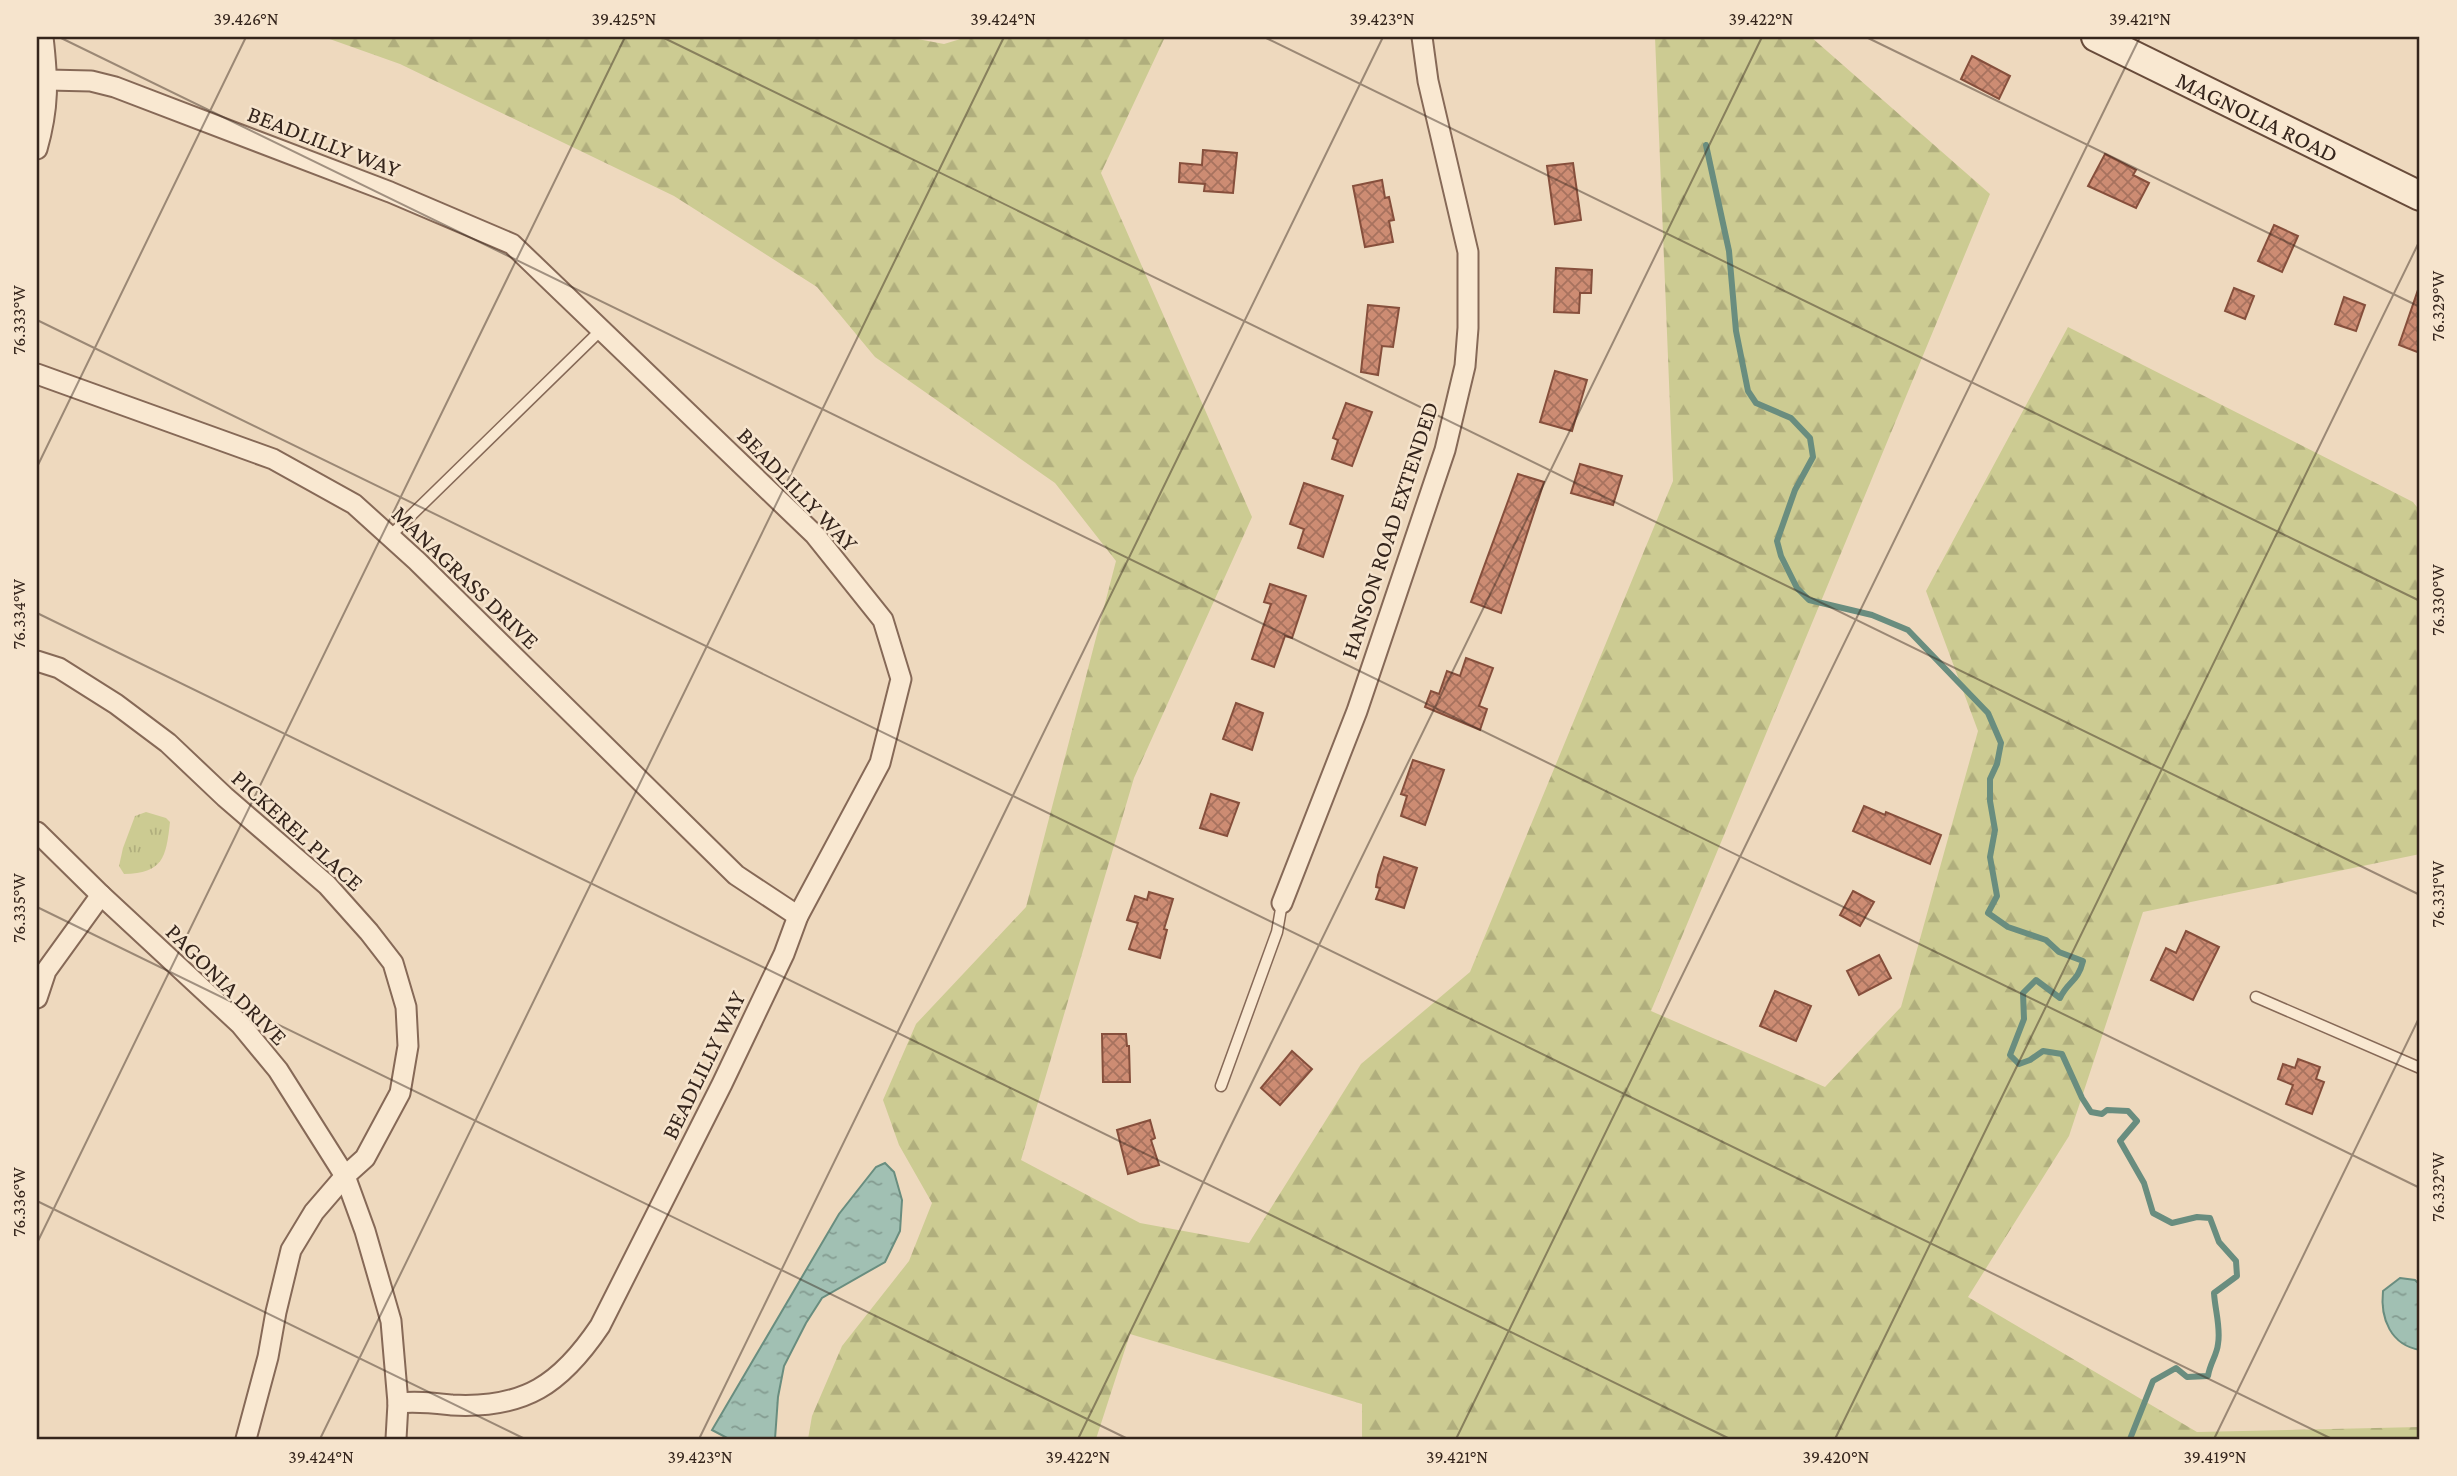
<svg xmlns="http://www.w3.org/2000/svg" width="2457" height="1476" font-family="'Crimson Pro',serif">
  <defs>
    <pattern id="forest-firs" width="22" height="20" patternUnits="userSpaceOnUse" patternTransform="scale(1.75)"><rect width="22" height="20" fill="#cccb92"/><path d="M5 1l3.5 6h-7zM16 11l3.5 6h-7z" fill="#b0ae7d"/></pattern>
    <pattern id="park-tufts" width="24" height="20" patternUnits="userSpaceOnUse" patternTransform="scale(1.75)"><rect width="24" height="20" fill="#cccb92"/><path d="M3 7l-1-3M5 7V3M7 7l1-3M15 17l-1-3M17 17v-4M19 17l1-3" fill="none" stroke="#b0ae7d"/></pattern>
    <pattern id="water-ripples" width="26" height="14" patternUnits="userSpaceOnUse" patternTransform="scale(1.75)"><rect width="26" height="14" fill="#a1c0b3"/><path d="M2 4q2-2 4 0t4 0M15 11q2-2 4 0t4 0" fill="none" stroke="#849c91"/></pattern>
    <pattern id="building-cross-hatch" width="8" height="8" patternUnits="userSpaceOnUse" patternTransform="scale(1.75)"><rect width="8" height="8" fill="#cd8c73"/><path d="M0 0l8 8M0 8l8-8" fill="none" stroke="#a7725e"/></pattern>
  </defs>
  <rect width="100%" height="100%" fill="#eed9be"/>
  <!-- forest -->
  <polygon fill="url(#forest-firs)" points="324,37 907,37 944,44 967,37 1165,37 1101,173 1252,517 1134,778 1021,1160 1140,1223 1249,1243 1361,1064 1470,972 1673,481 1655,37 1811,37 1990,194 1651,1011 1825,1087 1901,1007 1978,731 1926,591 2068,327 2413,502 2420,511 2420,854 2143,912 2069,1136 1968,1297 2197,1432 2420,1427 2420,1439 1362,1439 1362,1404 1130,1334 1096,1439 808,1439 812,1416 842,1346 909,1261 932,1203 899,1145 883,1100 916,1024 1026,907 1116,561 1055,483 875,357 817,287 674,196 400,64"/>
  <!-- park -->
  <path fill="url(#park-tufts)" d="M146 812 166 818 170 822C166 858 163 873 124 874L119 866 123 848 135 816Z"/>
  <!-- water -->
  <g fill="url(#water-ripples)" stroke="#698d7f" stroke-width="2">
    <polygon points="885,1163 894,1172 902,1200 900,1231 885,1262 822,1298 806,1323 784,1366 778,1397 775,1439 729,1439 712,1430 839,1214 876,1167"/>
    <path d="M2400 1278 2415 1280 2420 1285V1350C2391 1345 2380 1319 2383 1291Z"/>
  </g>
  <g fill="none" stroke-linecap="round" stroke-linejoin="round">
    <!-- stream -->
    <path stroke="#698d7f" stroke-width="6" d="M1706 145 1729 251 1736 331 1748 391 1756 403 1791 418 1810 438 1813 457 1795 490 1777 541 1781 556 1797 588 1809 600 1872 615 1908 630 1988 713 2001 743 1997 764 1990 779V801L1995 830 1990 857 1997 896 1988 913 2008 927 2046 940 2059 952 2083 961C2078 982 2068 981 2060 998L2036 980 2023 993 2024 1019 2010 1055 2019 1064 2030 1060 2043 1051 2062 1054 2082 1098 2091 1112 2102 1114 2107 1110 2128 1111 2137 1121 2120 1141 2144 1183 2153 1213 2172 1223 2197 1217 2210 1218 2219 1242 2236 1261 2237 1276 2214 1293C2215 1310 2221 1328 2218 1344 2217 1355 2210 1363 2208 1376L2187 1377 2176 1368 2153 1381 2130 1439"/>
  </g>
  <!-- building -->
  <g fill="url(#building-cross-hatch)" stroke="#864f3c" stroke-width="2">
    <polygon points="1972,56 2010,76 1999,99 1961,79"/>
    <polygon points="1203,150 1237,153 1233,193 1204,191 1205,184 1179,182 1180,163 1202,165"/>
    <polygon points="2105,154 2136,170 2133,175 2149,183 2136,208 2088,186"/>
    <polygon points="1573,163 1581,220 1555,224 1547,166"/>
    <polygon points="1382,180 1385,198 1389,197 1394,220 1389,221 1393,242 1365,247 1353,186"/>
    <polygon points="2274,225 2298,236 2282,272 2258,261"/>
    <polygon points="1556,268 1592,270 1591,293 1580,293 1579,313 1554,312"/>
    <polygon points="2234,288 2254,296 2245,319 2225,311"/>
    <polygon points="2418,290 2420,291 2420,353 2399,345"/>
    <polygon points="2344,297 2365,305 2356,331 2335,324"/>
    <polygon points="1368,305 1399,308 1393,347 1382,346 1378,375 1361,372"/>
    <polygon points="1555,371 1587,380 1572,431 1540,422"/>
    <polygon points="1346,403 1372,412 1352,466 1332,459 1338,440 1333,438"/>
    <polygon points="1580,464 1622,476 1613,505 1571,493"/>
    <polygon points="1518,474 1544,482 1501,613 1471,602"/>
    <polygon points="1304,483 1343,496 1323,557 1298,548 1304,529 1290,524"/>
    <polygon points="1270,584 1306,596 1292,638 1285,636 1274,667 1252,659 1271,604 1264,602"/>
    <polygon points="1466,658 1493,668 1479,706 1487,709 1480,730 1425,707 1431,691 1439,694 1447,671 1460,676"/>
    <polygon points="1236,703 1263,713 1252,750 1223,739"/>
    <polygon points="1413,760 1444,770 1425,825 1401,816 1407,796 1401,794"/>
    <polygon points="1211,794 1239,803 1227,836 1200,828"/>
    <polygon points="1864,806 1885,815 1886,812 1941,835 1930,864 1853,831"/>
    <polygon points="1384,857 1417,868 1404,908 1376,899 1380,888 1376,887 1378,875"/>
    <polygon points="1853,891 1874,902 1860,926 1840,915"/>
    <polygon points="1149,892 1173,899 1164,929 1167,930 1160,958 1129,949 1138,923 1127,920 1135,896 1147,900"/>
    <polygon points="2186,931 2219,947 2193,1000 2151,980 2166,948 2176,953"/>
    <polygon points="1879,955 1891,978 1859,995 1847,971"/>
    <polygon points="1775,991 1811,1006 1796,1041 1760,1026"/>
    <polygon points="1102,1034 1126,1034 1127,1046 1129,1046 1130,1082 1103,1082"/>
    <polygon points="1292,1051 1312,1069 1280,1105 1261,1088"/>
    <polygon points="2298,1059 2320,1067 2316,1079 2324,1082 2312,1114 2286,1104 2293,1085 2278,1079 2283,1064 2295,1068"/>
    <polygon points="1150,1120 1155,1138 1151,1140 1159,1165 1128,1174 1117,1130"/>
  </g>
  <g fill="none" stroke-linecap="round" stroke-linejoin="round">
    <defs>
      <g id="lane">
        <polyline points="390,536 601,330"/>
        <polyline points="2256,997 2420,1068"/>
        <polyline points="1221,1086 1277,932 1282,903"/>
      </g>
      <g id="street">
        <path d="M48 80 91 81 115 87 390 192 512 244 815 535 883 620 901 679 880 763 798 916 784 954 722 1084 600 1326C561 1384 525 1409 452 1405 433 1403 417 1401 398 1403"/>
        <path d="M37 149C49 107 48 80 43 37"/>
        <polyline points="37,374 273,459 354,504 417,561 736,875 798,916"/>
        <polyline points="37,661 59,668 116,704 168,743 225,797 327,885 369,932 393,963 406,1007 408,1046 400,1093 365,1158 345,1176 314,1212 291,1250 276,1312 268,1357 246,1439"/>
        <polyline points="37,832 101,895 240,1024 278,1070 345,1176 365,1231 391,1321 398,1403 396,1439"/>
        <polyline points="1282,903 1357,711 1445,450 1465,366 1468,328 1468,252 1428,81 1422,37"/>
        <polyline points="37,998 46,971 101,895"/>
      </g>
      <g id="secondary">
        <path id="s1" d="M2096 37 2420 196"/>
      </g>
    </defs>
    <!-- lane casing -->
    <use href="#lane" stroke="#866957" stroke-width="13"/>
    <!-- street casing -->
    <use href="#street" stroke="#866957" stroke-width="23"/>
    <!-- secondary casing -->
    <use href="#secondary" stroke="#684b3a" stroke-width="32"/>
    <!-- lane -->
    <use href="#lane" stroke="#f9e8d1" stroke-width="10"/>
    <!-- street -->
    <use href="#street" stroke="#f9e8d1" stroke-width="19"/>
    <!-- secondary -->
    <use href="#secondary" stroke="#f9e8d1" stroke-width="28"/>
  </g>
  <!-- ticks -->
  <path fill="none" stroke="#35251c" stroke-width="2" stroke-opacity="0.45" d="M59 37 2420 1188M662 37 2420 895M1264 37 2420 601M1866 37 2420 307M37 320 2332 1439M37 467 246 37M37 613 1730 1439M37 907 1128 1439M37 1201 525 1439M37 1243 625 37M320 1439 1004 37M699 1439 1383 37M1078 1439 1762 37M1456 1439 2140 37M1835 1439 2420 240M2214 1439 2420 1016"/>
  <g text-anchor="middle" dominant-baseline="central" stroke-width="5" stroke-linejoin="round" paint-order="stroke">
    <!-- street labels -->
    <g font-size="24" fill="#35251c" stroke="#f6e4cd">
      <text stroke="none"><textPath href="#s1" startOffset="180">MAGNOLIA ROAD</textPath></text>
      <text transform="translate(324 141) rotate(21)">BEADLILLY WAY</text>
      <text transform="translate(798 489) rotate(46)">BEADLILLY WAY</text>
      <text transform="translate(1389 530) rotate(-72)">HANSON ROAD EXTENDED</text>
      <text transform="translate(466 577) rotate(44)">MANAGRASS DRIVE</text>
      <text transform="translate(298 830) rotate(42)">PICKEREL PLACE</text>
      <text transform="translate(227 984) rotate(45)">PAGONIA DRIVE</text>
      <text transform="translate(703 1065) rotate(-64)">BEADLILLY WAY</text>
    </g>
  </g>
  <!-- border -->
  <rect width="2457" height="1476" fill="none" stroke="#f6e4cd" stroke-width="77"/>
  <rect x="38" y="38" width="2380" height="1400" fill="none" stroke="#35251c" stroke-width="2.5"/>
  <g font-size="18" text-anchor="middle" fill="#35251c">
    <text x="246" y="25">39.426°N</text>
    <text x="624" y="25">39.425°N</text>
    <text x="1003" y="25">39.424°N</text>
    <text x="1382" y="25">39.423°N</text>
    <text x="1761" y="25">39.422°N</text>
    <text x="2140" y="25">39.421°N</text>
    <text transform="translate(2438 306) rotate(-90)" y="6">76.329°W</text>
    <text transform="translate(19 320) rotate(-90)" y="6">76.333°W</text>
    <text transform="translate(2438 600) rotate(-90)" y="6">76.330°W</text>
    <text transform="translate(19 614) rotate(-90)" y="6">76.334°W</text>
    <text transform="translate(2438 894) rotate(-90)" y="6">76.331°W</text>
    <text transform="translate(19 908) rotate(-90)" y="6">76.335°W</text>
    <text transform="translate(2438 1187) rotate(-90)" y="6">76.332°W</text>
    <text transform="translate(19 1202) rotate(-90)" y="6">76.336°W</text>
    <text x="321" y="1463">39.424°N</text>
    <text x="700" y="1463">39.423°N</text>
    <text x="1078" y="1463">39.422°N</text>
    <text x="1457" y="1463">39.421°N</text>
    <text x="1836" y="1463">39.420°N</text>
    <text x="2215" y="1463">39.419°N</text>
  </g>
</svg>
